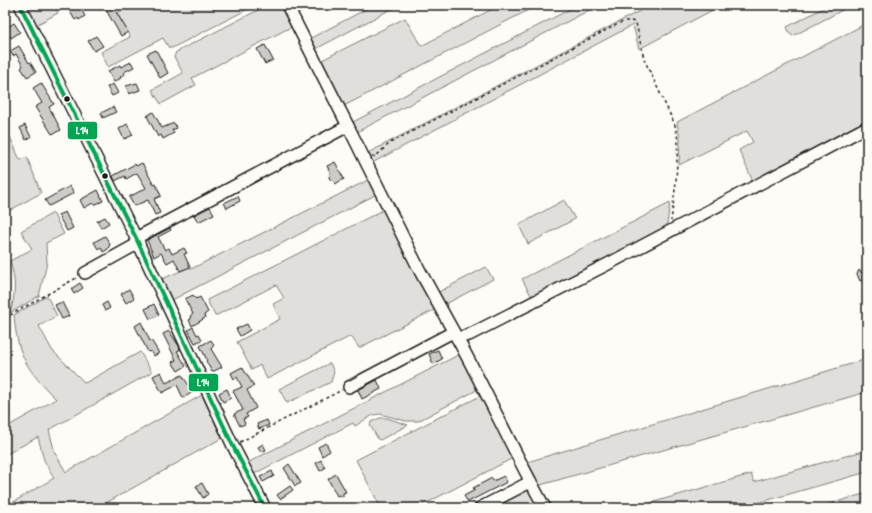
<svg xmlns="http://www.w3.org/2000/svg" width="872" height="513" font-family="'Patrick Hand',sans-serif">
  <rect width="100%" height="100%" fill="#fdfcf7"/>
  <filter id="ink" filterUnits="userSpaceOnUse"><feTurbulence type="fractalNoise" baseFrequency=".025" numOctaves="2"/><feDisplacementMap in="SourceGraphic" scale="8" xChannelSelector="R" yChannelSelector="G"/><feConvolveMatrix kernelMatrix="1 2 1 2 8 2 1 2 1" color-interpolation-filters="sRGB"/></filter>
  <g filter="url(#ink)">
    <!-- green -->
    <g fill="#e0dfdb" stroke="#7e7e7c">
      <polygon points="27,5 54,5 58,13 36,25"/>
      <polygon points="131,5 188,5 190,6 192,5 256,5 172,48 169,48 163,38 108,67 101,52 130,37 117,13"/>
      <polygon points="268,5 284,5 295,25 192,78 196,85 161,104 152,90 183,73 174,57 176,52"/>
      <polygon points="290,5 311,5 295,13"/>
      <polygon points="374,5 399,5 314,50 309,39"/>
      <polygon points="500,5 538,5 342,107 320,61 405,18 421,46"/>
      <polygon points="578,5 599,5 355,133 351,123"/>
      <polygon points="651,5 722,5 639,49 633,25 370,164 366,154"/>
      <polygon points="829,5 852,5 793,36 790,34 787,27"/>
      <polygon points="867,23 867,124 754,184 739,150 753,142 747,131 679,165 680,140 677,122"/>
      <polygon points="5,125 20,160 27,157 41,193 5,213"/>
      <polygon points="372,178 379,193 172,300 162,279 190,267 191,269"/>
      <polygon points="564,200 575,219 528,244 519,225"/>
      <polygon points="670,203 666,231 533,299 522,279"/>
      <polygon points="387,208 436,309 359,348 351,336 267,379 260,365 252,370 237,342 280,319 273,304 284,298 276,285 215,316 207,300"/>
      <path d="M53 213 64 234 46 243 47 263 39 296 10 313C16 293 16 281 10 261L32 249 21 231Z"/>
      <polygon points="486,267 493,279 442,306 435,294"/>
      <path d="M47 296 57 316 39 326 52 350 85 383 140 352 152 372 49 430 55 453 66 472 202 395 222 438 97 508H5V507L54 478 44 460 38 437 5 455V428L56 399C28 371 17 356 14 315Z"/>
      <polygon points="462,353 479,384 475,391 418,421 406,421 380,414 373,415 355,426 353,423 252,475 247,463"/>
      <polygon points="867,359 867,392 537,486 524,463"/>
      <polygon points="330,363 334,372 331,382 287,403 279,389"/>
      <polygon points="484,394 515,457 417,508 381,508 356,460"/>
      <polygon points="380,418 387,418 408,425 380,440 378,439 370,425 371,422"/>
      <polygon points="867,450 867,472 740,508 633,508 751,474 754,482"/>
      <polygon points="529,486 542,508 486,508"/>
      <polygon points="867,493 867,508 816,508"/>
    </g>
    <!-- building -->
    <g fill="#cccbc8" stroke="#1c1c1c">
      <polygon points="77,5 92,5 82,11 85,16 79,20 78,18 75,20 69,10"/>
      <polygon points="103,5 112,5 128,32 121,36"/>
      <polygon points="14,23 20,32 11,38 5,29"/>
      <polygon points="96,36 103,46 94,51 88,41"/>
      <polygon points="265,45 273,60 265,64 257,49"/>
      <polygon points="19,46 29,63 30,62 36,72 27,77 21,68 23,66 16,54 13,56 10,51"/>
      <polygon points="156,50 168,73 160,78 147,54"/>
      <polygon points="131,62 134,67 124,72 125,74 120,77 121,78 114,82 108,71 120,65 121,67"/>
      <polygon points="5,77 11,87 5,91"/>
      <polygon points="41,83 54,104 49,107 61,130 52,134 35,107 42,103 33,88"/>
      <polygon points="137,83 140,90 129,94 126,86"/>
      <polygon points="113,84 118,93 112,96 107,87"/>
      <polygon points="113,107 116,112 103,118 101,113"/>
      <polygon points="153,112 162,128 174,123 177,128 172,130 174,133 163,139 161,135 158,137 147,116"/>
      <polygon points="127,124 133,135 124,139 119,129"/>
      <polygon points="25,125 31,137 26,140 20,128"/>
      <polygon points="335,162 344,179 335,184 329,178 330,172 327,166"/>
      <polygon points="142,163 154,185 156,184 161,196 154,199 160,213 155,215 148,200 134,206 129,197 146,188 137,173 126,179 125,176 115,181 113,176 135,164 136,166"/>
      <polygon points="70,186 74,193 49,206 45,200"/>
      <polygon points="98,190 103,201 94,205 93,203 84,208 80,200"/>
      <polygon points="238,196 240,201 227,208 224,203"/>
      <polygon points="210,207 214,214 198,222 194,215"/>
      <polygon points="65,212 73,228 67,231 58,215"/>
      <polygon points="105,217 109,223 101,228 97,221"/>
      <polygon points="170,228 171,230 158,237 165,250 169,248 172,254 184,248 187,253 184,254 190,267 180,271 174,259 167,263 161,253 154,257 147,240"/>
      <polygon points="105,236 110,244 108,249 103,252 101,247 98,249 94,242"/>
      <polygon points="859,270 862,273 867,271 867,278 860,281 857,274"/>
      <polygon points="80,283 83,288 74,294 71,289"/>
      <polygon points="129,289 134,298 126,303 121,294"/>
      <polygon points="193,295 196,299 200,297 208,312 204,315 205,318 192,326 189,320 191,319 190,316 193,314 185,299"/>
      <polygon points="62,302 69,316 62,319 55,305"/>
      <polygon points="107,302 110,308 105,311 102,305"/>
      <polygon points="154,304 159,315 150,319 145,309"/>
      <polygon points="141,322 150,341 151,340 159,353 154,356 151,351 148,352 135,326"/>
      <polygon points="247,324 250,330 240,336 236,329"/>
      <polygon points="193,327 197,335 199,334 202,340 195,343 188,330"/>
      <polygon points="169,331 179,346 180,350 177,351 186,366 178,371 172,362 176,360 163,334"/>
      <polygon points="211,340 214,345 211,349 222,367 212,372 206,361 207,360 200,346"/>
      <polygon points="438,350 442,359 433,364 429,354"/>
      <polygon points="242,367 254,386 247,390 256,408 246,414 248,417 243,419 245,424 240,426 234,414 243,410 233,391 242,387 237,377 234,379 231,373"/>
      <polygon points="161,372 166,383 182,375 193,392 183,398 177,385 162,393 153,376"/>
      <polygon points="377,380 381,389 362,399 358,390"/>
      <polygon points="227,389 231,398 223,402 219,393"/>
      <polygon points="267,420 269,425 259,429 257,424"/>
      <polygon points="326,443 330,451 322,456 318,447"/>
      <polygon points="263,444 266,450 261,452 258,447"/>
      <polygon points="321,460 325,468 320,471 316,463"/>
      <polygon points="289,464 301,483 295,486 284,468"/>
      <polygon points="272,471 274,476 263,482 260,477"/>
      <polygon points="336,474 346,492 343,493 343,497 339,495 337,496 328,479"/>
      <polygon points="504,476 507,482 468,502 464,496 475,490 473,488 492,478 493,481"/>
      <polygon points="202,483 208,494 203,498 196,486"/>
      <polygon points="290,486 293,490 280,499 277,495"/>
    </g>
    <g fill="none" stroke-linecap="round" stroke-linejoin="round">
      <defs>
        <g id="minor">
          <polyline points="20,5 136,238 233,446 265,508"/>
          <polyline points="287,5 348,126"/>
          <polyline points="136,238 348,126 420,271 457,338 469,335 606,265 867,127"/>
          <polyline points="85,273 139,243"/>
          <path d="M457 338C488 394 514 453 545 508"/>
          <polyline points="349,387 453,332"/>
          <polyline points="480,508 530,482"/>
        </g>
      </defs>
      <!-- minor casing -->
      <use href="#minor" stroke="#1c1c1c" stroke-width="14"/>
      <!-- path -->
      <g stroke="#1c1c1c" stroke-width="1.5" stroke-dasharray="3 3" stroke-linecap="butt">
        <path d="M372 157 376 156 390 143 618 24C625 21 629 19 636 23L644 59 675 125 678 140 676 182 671 221"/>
        <polyline points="5,318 78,277"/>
        <polyline points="240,442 342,390"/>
      </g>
      <!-- minor -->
      <use href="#minor" stroke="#fdfcf7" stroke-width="11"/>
      <defs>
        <polyline id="bus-1" points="20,5 136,238 233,446 265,508"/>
      </defs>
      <!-- bus-1 casing -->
      <use href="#bus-1" stroke="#fdfcf7" stroke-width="7"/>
      <!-- bus-1 -->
      <use href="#bus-1" stroke="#00a651" stroke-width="4"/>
    </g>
  </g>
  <!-- markers -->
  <g fill="#1c1c1c" stroke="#fdfcf7" stroke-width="1.5">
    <circle cx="67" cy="99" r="3.5"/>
    <circle cx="105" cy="176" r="3.5"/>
  </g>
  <g stroke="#fdfcf7" stroke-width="1.5">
    <rect x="67" y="121" width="31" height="19" rx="4" fill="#00a651"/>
    <rect x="188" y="373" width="31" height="19" rx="4" fill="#00a651"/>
  </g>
  <g font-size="11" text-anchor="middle" font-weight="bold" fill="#fff">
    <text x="82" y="134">L14</text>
    <text x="203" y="386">L14</text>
  </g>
  <!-- margin -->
  <rect width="872" height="513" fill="none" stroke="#fdfcf7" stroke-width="20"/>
  <rect x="10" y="10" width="852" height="493" fill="none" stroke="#1c1c1c" stroke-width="1.5" filter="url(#ink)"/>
</svg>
